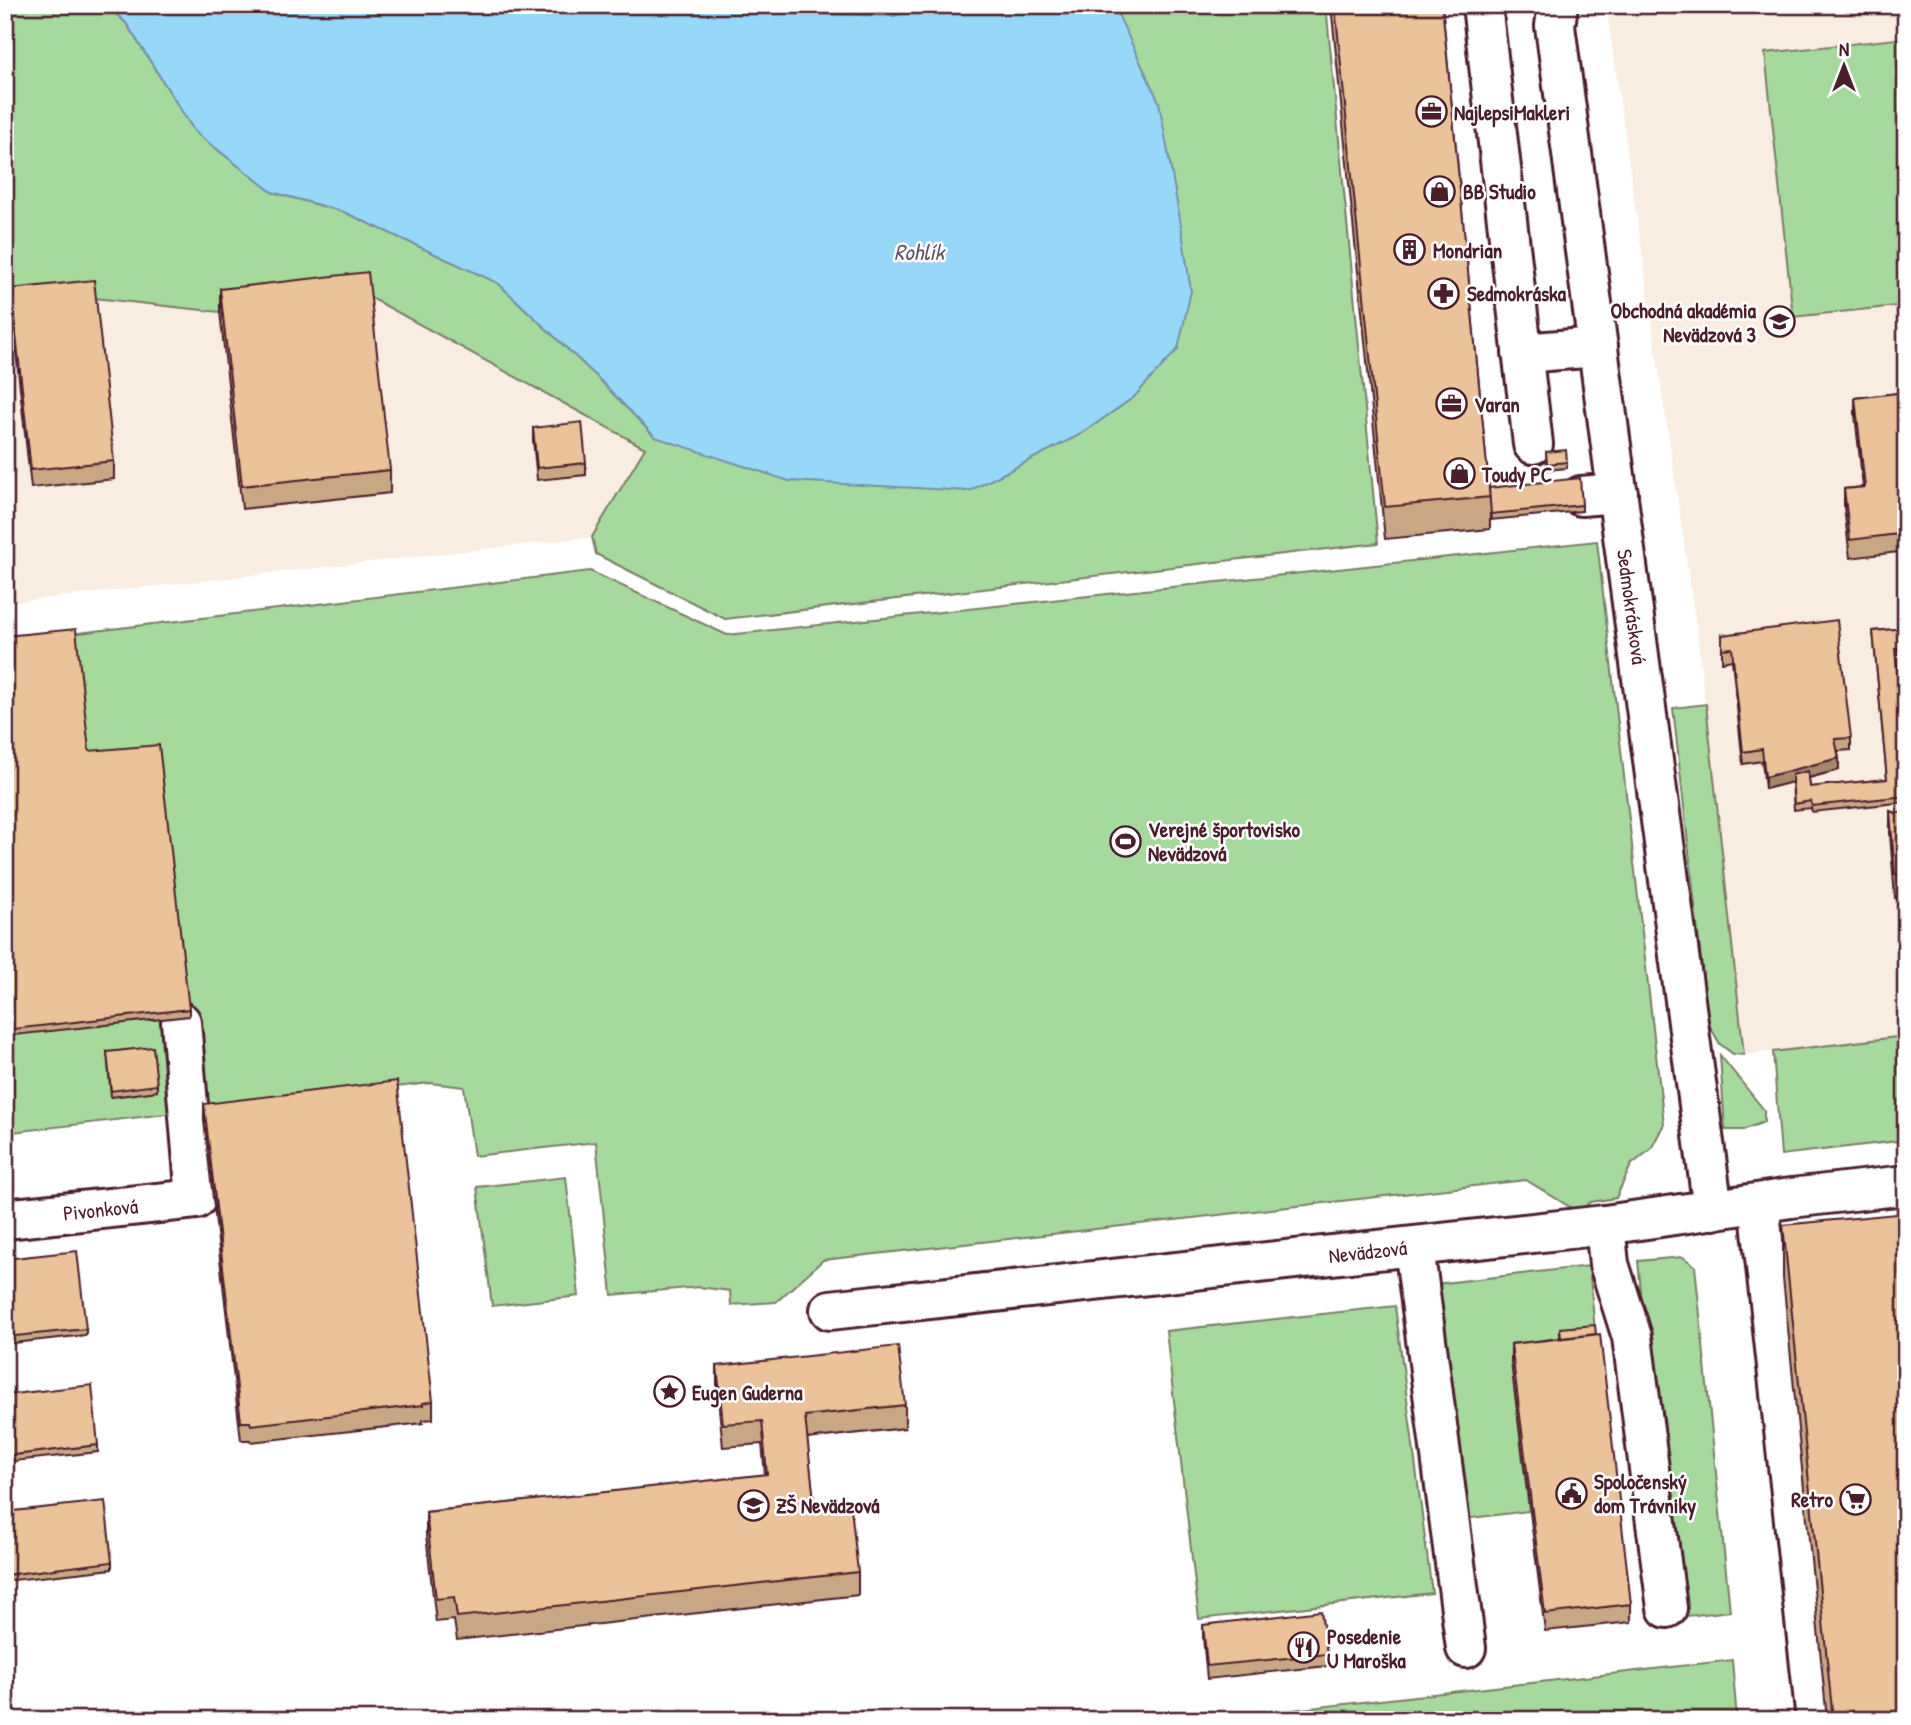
<svg xmlns="http://www.w3.org/2000/svg" width="1911" height="1725" font-family="'Patrick Hand',sans-serif">
  <rect width="100%" height="100%" fill="#fff"/>
  <filter id="ink" filterUnits="userSpaceOnUse"><feTurbulence type="fractalNoise" baseFrequency=".0143" numOctaves="2"/><feDisplacementMap in="SourceGraphic" scale="14" xChannelSelector="R" yChannelSelector="G"/><feConvolveMatrix kernelMatrix="1 2 1 2 8 2 1 2 1" color-interpolation-filters="sRGB"/></filter>
  <g filter="url(#ink)">
    <!-- built -->
    <g fill="#f9ede1">
      <polygon points="5,5 107,5 645,448 592,537 5,603"/>
      <polygon points="1606,5 1906,5 1906,1036 1744,1055 1698,640"/>
    </g>
    <!-- green -->
    <g fill="#a6da9d" stroke="#787c64" stroke-width="2">
      <polygon points="5,5 107,5 126,23 195,132 272,192 344,212 498,283 596,376 655,437 969,491 1081,434 1134,397 1117,12 1091,5 1326,5 1378,543 725,619 596,554 592,537 645,448 368,296 220,312 94,298 5,307"/>
      <polygon points="775,5 930,5 894,16 786,13"/>
      <polygon points="1906,38 1906,305 1793,317 1765,53"/>
      <polygon points="1597,541 1664,1124 1651,1149 1631,1165 1616,1198 1591,1202 1578,1212 1526,1180 823,1260 776,1302 731,1305 730,1291 699,1287 612,1295 596,1142 474,1156 464,1087 430,1083 5,1133 5,642 590,571 727,635"/>
      <polygon points="1706,704 1744,1055 1733,1054 1720,1044 1708,1023 1673,708"/>
      <polygon points="1906,1036 1906,1140 1781,1155 1773,1052"/>
      <polygon points="1720,1055 1764,1110 1764,1122 1743,1130 1725,1130"/>
      <polygon points="566,1177 579,1296 492,1306 477,1187"/>
      <polygon points="1683,1257 1695,1266 1730,1611 1687,1616 1651,1334 1642,1301 1638,1261"/>
      <polygon points="1589,1266 1595,1331 1562,1356 1511,1362 1529,1511 1464,1519 1436,1284"/>
      <polygon points="1395,1306 1432,1593 1199,1619 1166,1331"/>
      <polygon points="1732,1660 1737,1720 1206,1720"/>
    </g>
    <!-- water -->
    <polygon fill="#97d8f9" stroke="#788ea7" stroke-width="2" points="107,5 775,5 786,13 894,16 930,5 1091,5 1117,12 1159,102 1181,225 1191,291 1178,349 1134,397 1081,434 969,491 789,481 655,437 596,376 498,283 344,212 272,192 195,132 126,23"/>
    <g fill="none" stroke-linecap="round" stroke-linejoin="round">
      <defs>
        <g id="minor">
          <polyline points="1482,5 1533,444"/>
          <path id="s1" d="M1558 5 1555 26 1713 1210"/>
          <polyline points="1522,353 1598,347"/>
          <polyline points="1581,496 1618,493"/>
          <polyline points="1759,1203 1816,1720"/>
          <path id="s2" d="M5 1219 196 1199 181 1022"/>
          <polyline points="1605,1225 1609,1264 1632,1337 1667,1608"/>
          <polyline points="1414,1247 1466,1648"/>
          <path id="s3" d="M830 1310 1605 1225 1791 1198 1906 1185"/>
        </g>
      </defs>
      <!-- minor casing -->
      <use href="#minor" stroke="#4a1f2b" stroke-width="44"/>
      <!-- minor -->
      <use href="#minor" stroke="#fff" stroke-width="38"/>
    </g>
    <!-- wall -->
    <g fill="#caa784" stroke="#4a1f2b" stroke-width="2">
      <polygon points="1331,5 1442,5 1489,488 1582,505 1582,511 1491,520 1490,513 1490,529 1385,539"/>
      <polygon points="11,289 114,461 114,479 31,488 11,307"/>
      <polygon points="220,289 390,470 390,493 242,509 220,312"/>
      <polygon points="1906,392 1906,551 1850,558 1844,507 1844,489 1863,487 1855,415 1855,398"/>
      <polygon points="533,428 586,463 586,475 537,480 533,440"/>
      <polygon points="1546,452 1567,462 1567,468 1547,470"/>
      <polygon points="1906,628 1906,654 1896,655 1906,758 1906,802 1812,812 1811,808 1794,810 1792,782 1765,789 1762,761 1743,764 1732,660 1722,662 1722,635 1851,738 1851,750 1838,751 1839,770 1809,778 1810,787 1887,779 1873,631"/>
      <polygon points="5,636 89,751 189,1009 189,1016 5,1036"/>
      <polygon points="1890,811 1895,813 1906,812 1906,942 1905,942 1903,898 1895,898 1890,834"/>
      <polygon points="107,1052 157,1085 157,1091 111,1097"/>
      <polygon points="204,1104 433,1401 433,1419 423,1420 423,1423 251,1442 250,1440 241,1440 204,1121"/>
      <polygon points="1783,1225 1906,1720 1827,1720 1783,1278"/>
      <polygon points="5,1259 86,1329 86,1335 5,1344"/>
      <polygon points="1560,1328 1631,1604 1631,1622 1545,1631 1511,1362 1511,1344 1560,1338"/>
      <polygon points="717,1366 905,1405 905,1428 807,1439 815,1511 858,1572 858,1595 457,1640 454,1620 436,1622 426,1535 426,1512 765,1475 762,1444 723,1447 717,1389"/>
      <polygon points="5,1395 98,1445 98,1452 5,1462"/>
      <polygon points="5,1512 112,1562 112,1569 5,1581"/>
      <polygon points="1203,1625 1327,1654 1327,1666 1207,1679 1203,1637"/>
    </g>
    <!-- shaded-wall -->
    <polygon fill="#a4886c" stroke="#4a1f2b" stroke-width="2" points="1839,758 1839,770 1765,789 1765,777"/>
    <!-- building -->
    <g fill="#ebc29a" stroke="#4a1f2b" stroke-width="2">
      <polygon points="1335,5 1442,5 1490,497 1385,507"/>
      <polygon points="368,272 390,470 242,486 220,289"/>
      <polygon points="94,280 114,461 31,470 11,289"/>
      <polygon points="1906,392 1906,533 1850,540 1844,489 1865,487 1855,398"/>
      <polygon points="582,422 586,463 537,468 533,428"/>
      <polygon points="1566,450 1567,462 1547,464 1546,452"/>
      <polygon points="1580,478 1582,505 1491,514 1489,488"/>
      <polygon points="1837,620 1851,738 1835,739 1839,758 1765,777 1762,749 1743,752 1732,648 1722,649 1722,635"/>
      <polygon points="1906,628 1906,648 1895,649 1906,758 1906,796 1812,806 1811,801 1794,804 1792,775 1808,771 1810,787 1887,779 1873,631"/>
      <polygon points="76,629 89,751 159,745 189,1009 5,1030 5,636"/>
      <polygon points="1890,811 1895,813 1906,812 1906,919 1905,919 1903,875 1895,875"/>
      <polygon points="153,1047 157,1085 111,1091 107,1052"/>
      <polygon points="397,1081 433,1401 423,1403 423,1405 251,1425 250,1422 241,1422 204,1104"/>
      <polygon points="1906,1213 1906,1720 1833,1720 1783,1225"/>
      <polygon points="77,1251 86,1329 5,1337 5,1259"/>
      <polygon points="1595,1325 1596,1334 1561,1338 1560,1328"/>
      <polygon points="1600,1334 1631,1604 1545,1614 1511,1344"/>
      <polygon points="898,1346 905,1405 805,1416 815,1511 851,1507 858,1572 457,1617 454,1597 436,1599 426,1512 767,1474 762,1421 723,1424 717,1366"/>
      <polygon points="92,1385 98,1445 5,1456 5,1395"/>
      <polygon points="105,1501 112,1562 5,1575 5,1512"/>
      <polygon points="1321,1611 1327,1654 1207,1666 1203,1625"/>
    </g>
  </g>
  <!-- icons -->
  <defs>
    <symbol id="office-ring" viewBox="-11 -11 22 22"><circle r="9.5" fill="#fff" stroke="#4a1f2b" stroke-width="1.5"/><path d="M-6-3h4V-5.5h4V-3h4V5H-6ZM-1-4.5V-3h2v-1.5ZM-6 0V1H6V0Z" fill="#4a1f2b"/></symbol>
    <symbol id="shop-ring" viewBox="-11 -11 22 22"><circle r="9.5" fill="#fff" stroke="#4a1f2b" stroke-width="1.5"/><path d="M-5-2.5h2.3a2.7 3.5 0 0 1 5.4 0H5L5.5 6h-11ZM-1.5-2.5h3a1.5 2.3 0 0 0-3 0Z" fill="#4a1f2b"/></symbol>
    <symbol id="building-ring" viewBox="-11 -11 22 22"><circle r="9.5" fill="#fff" stroke="#4a1f2b" stroke-width="1.5"/><path d="M-4-6H4V6H1V3H-1V6H-4ZM-2.5-4.3h1.7v1.8h-1.7ZM.8-4.3h1.7v1.8H.8ZM-2.5-1h1.7V.8h-1.7ZM.8-1h1.7V.8H.8Z" fill="#4a1f2b"/></symbol>
    <symbol id="pharmacy-ring" viewBox="-11 -11 22 22"><circle r="9.5" fill="#fff" stroke="#4a1f2b" stroke-width="1.5"/><path d="M-2-6h4v4h4v4h-4v4h-4v-4h-4v-4h4Z" fill="#4a1f2b"/></symbol>
    <symbol id="school-ring" viewBox="-11 -11 22 22"><circle r="9.5" fill="#fff" stroke="#4a1f2b" stroke-width="1.5"/><path d="M0-5L7-2L0 1L-7-2ZM-4 1L0 2.5L4 1V4Q0 6-4 4Z" fill="#4a1f2b"/></symbol>
    <symbol id="stadium-ring" viewBox="-11 -11 22 22"><circle r="9.5" fill="#fff" stroke="#4a1f2b" stroke-width="1.5"/><path d="M0-5a6.5 5 0 1 0 0 10a6.5 5 0 1 0 0-10ZM-3.5-1.8h7v3.6h-7Z" fill="#4a1f2b"/></symbol>
    <symbol id="sight-ring" viewBox="-11 -11 22 22"><circle r="9.5" fill="#fff" stroke="#4a1f2b" stroke-width="1.5"/><path d="M0-6L1.8-2.2L6-1.7L2.9 1.2L3.7 5.4L0 3.3L-3.7 5.4L-2.9 1.2L-6-1.7L-1.8-2.2Z" fill="#4a1f2b"/></symbol>
    <symbol id="civic-ring" viewBox="-11 -11 22 22"><circle r="9.5" fill="#fff" stroke="#4a1f2b" stroke-width="1.5"/><path d="M-.6-6.5H3V-4.5H.6V-3L4-1V1h2V6H-6V1h2V-1L-.6-3ZM-1.2 2.5V6h2.4V2.5Z" fill="#4a1f2b"/></symbol>
    <symbol id="supermarket-ring" viewBox="-11 -11 22 22"><circle r="9.5" fill="#fff" stroke="#4a1f2b" stroke-width="1.5"/><path d="M-6-5.5h2.5l.6 2H6L4.5 2H-2.5L-4.4-4H-6ZM-1.5 3.2a1.3 1.3 0 1 0 .1 0ZM3 3.2a1.3 1.3 0 1 0 .1 0Z" fill="#4a1f2b"/></symbol>
    <symbol id="restaurant-ring" viewBox="-11 -11 22 22"><circle r="9.5" fill="#fff" stroke="#4a1f2b" stroke-width="1.5"/><path d="M-5-6h1v4h1v-4h1v4h1v-4h1v5L-1.5 .5V6h-2V.5L-5-1ZM5-6V6H3V1.5H1.5Q1.5-4 5-6Z" fill="#4a1f2b"/></symbol>
  </defs>
  <g fill-rule="evenodd">
    <use href="#office-ring" x="1414" y="94" width="35" height="35"/>
    <use href="#shop-ring" x="1422" y="174" width="35" height="35"/>
    <use href="#building-ring" x="1392" y="232" width="35" height="35"/>
    <use href="#pharmacy-ring" x="1426" y="276" width="35" height="35"/>
    <use href="#school-ring" x="1762" y="304" width="35" height="35"/>
    <use href="#office-ring" x="1434" y="386" width="35" height="35"/>
    <use href="#shop-ring" x="1442" y="456" width="35" height="35"/>
    <use href="#stadium-ring" x="1108" y="824" width="35" height="35"/>
    <use href="#sight-ring" x="652" y="1374" width="35" height="35"/>
    <use href="#civic-ring" x="1554" y="1476" width="35" height="35"/>
    <use href="#supermarket-ring" x="1838" y="1482" width="35" height="35"/>
    <use href="#school-ring" x="736" y="1488" width="35" height="35"/>
    <use href="#restaurant-ring" x="1286" y="1630" width="35" height="35"/>
  </g>
  <g text-anchor="middle" dominant-baseline="central" stroke-width="5" stroke-linejoin="round" paint-order="stroke">
    <!-- poi labels -->
    <g font-size="21" font-weight="bold" fill="#4a1f2b" stroke="#fff" text-anchor="start">
      <text x="1454" y="112">NajlepsiMakleri</text>
      <text x="1463" y="191">BB Studio</text>
      <text x="1433" y="250">Mondrian</text>
      <text x="1467" y="293">Sedmokráska</text>
      <text x="1756" y="310" text-anchor="end">Obchodná akadémia<tspan x="1756" dy="24">Nevädzová 3</tspan></text>
      <text x="1474" y="404">Varan</text>
      <text x="1482" y="474">Toudy PC</text>
      <text x="1148" y="829">Verejné športovisko<tspan x="1148" dy="24">Nevädzová</tspan></text>
      <text x="692" y="1392">Eugen Guderna</text>
      <text x="1594" y="1481">Spoločenský<tspan x="1594" dy="24">dom Trávniky</tspan></text>
      <text x="1833" y="1499" text-anchor="end">Retro</text>
      <text x="776" y="1505">ZŠ Nevädzová</text>
      <text x="1327" y="1636">Posedenie<tspan x="1327" dy="24">U Maroška</tspan></text>
    </g>
    <!-- street labels -->
    <g font-size="21" fill="#4a1f2b" stroke="#fff">
      <text stroke="none"><textPath href="#s1" startOffset="607">Sedmokrásková</textPath></text>
      <text stroke="none"><textPath href="#s2" startOffset="96">Pivonková</textPath></text>
      <text stroke="none"><textPath href="#s3" startOffset="541">Nevädzová</textPath></text>
    </g>
    <!-- water labels -->
    <g font-size="23" font-style="italic" fill="#615669" stroke="#fff">
      <text x="919" y="251">Rohlík</text>
    </g>
  </g>
  <!-- margin -->
  <rect width="1911" height="1725" fill="none" stroke="#fff" stroke-width="28"/>
  <rect x="14" y="14" width="1883" height="1697" fill="none" stroke="#4a1f2b" stroke-width="2.5" filter="url(#ink)"/>
  <!-- north arrow -->
  <g transform="translate(1844 66)" stroke="#ffffff" stroke-width="5" paint-order="stroke">
  <path d="M0-5L12 26L0 18L-12 26Z" fill="#4a1f2b"/>
  <text y="-10" font-size="19" font-weight="bold" text-anchor="middle" fill="#4a1f2b">N</text>
  </g>
</svg>
